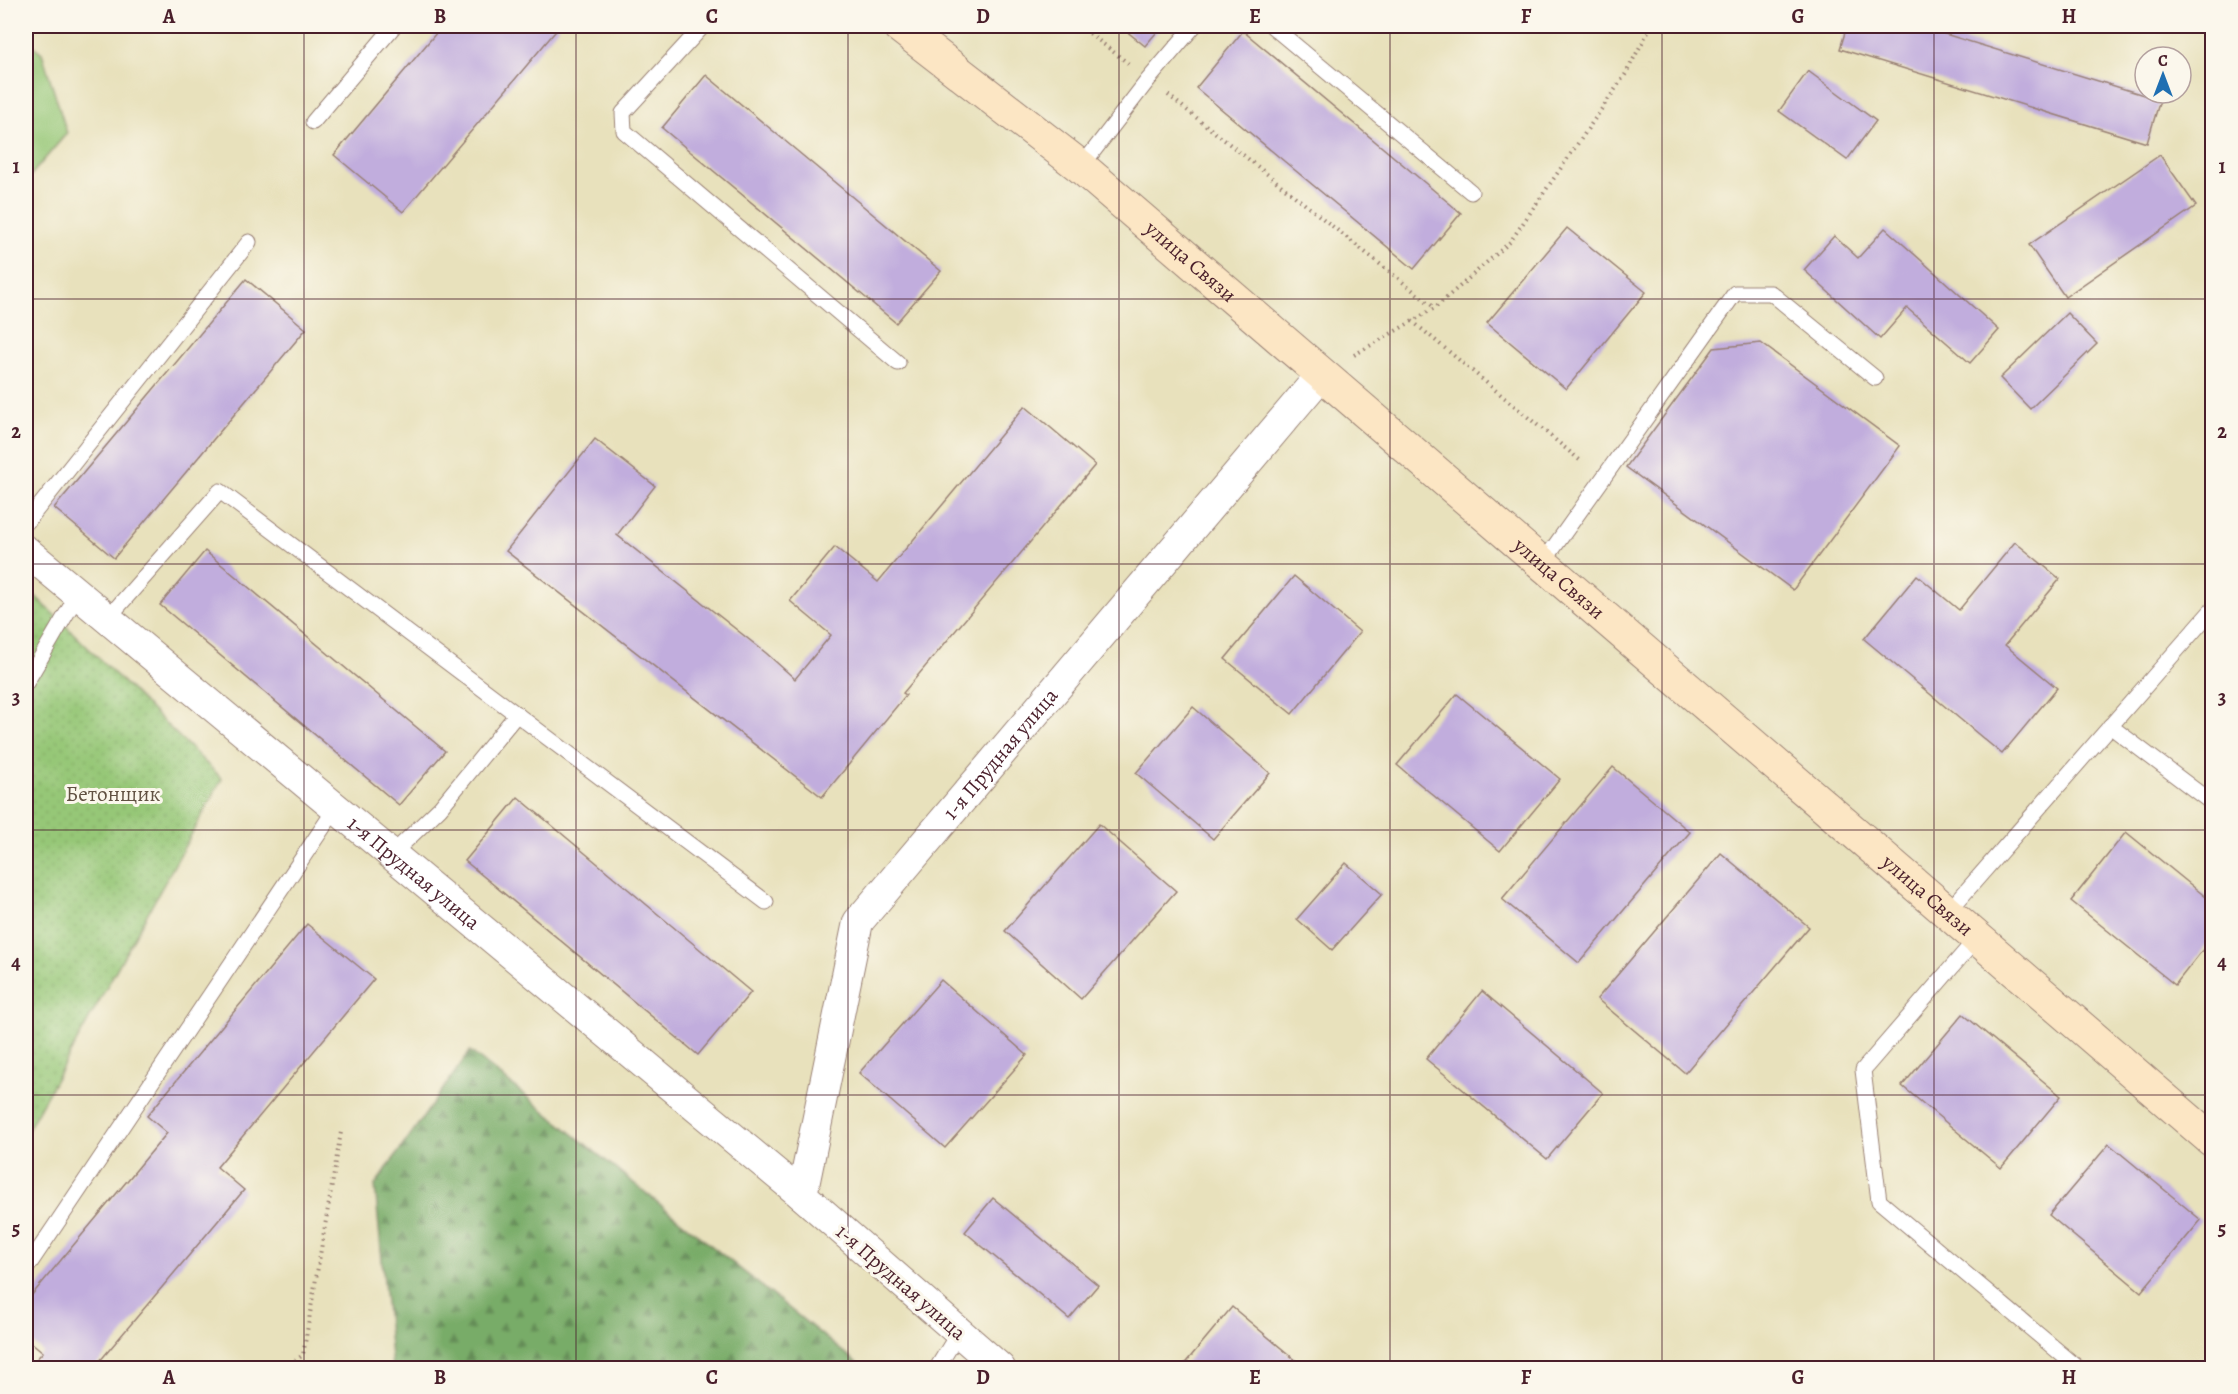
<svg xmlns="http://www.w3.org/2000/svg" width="2238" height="1394" font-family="Alegreya,serif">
  <defs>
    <pattern id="forest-firs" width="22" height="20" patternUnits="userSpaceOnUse" patternTransform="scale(1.5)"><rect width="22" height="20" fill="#78ac68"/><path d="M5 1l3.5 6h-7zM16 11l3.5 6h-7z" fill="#648b56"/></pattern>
    <pattern id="park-dots" width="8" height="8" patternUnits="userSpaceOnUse" patternTransform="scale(1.5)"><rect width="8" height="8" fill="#96c777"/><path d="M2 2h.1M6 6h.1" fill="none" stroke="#83aa67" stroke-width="1.8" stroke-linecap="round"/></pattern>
  </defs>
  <rect width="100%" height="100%" fill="#fbf7ec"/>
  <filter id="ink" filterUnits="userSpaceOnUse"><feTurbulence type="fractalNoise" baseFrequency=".0167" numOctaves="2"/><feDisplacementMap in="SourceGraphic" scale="12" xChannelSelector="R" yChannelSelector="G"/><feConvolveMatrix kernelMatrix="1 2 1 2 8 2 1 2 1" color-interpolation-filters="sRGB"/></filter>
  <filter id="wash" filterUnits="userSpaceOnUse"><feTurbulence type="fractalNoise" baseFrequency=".008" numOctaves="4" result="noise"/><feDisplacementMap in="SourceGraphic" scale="24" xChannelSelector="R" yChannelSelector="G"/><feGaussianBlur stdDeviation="1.35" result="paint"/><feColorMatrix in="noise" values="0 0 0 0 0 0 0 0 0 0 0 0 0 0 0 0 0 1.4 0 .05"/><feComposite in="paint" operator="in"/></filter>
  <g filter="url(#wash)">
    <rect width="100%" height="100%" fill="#e8e1bc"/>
    <!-- forest -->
    <polygon fill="url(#forest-firs)" stroke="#61664a" stroke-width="1.5" points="470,1051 863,1368 392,1368 375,1185"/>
    <!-- park -->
    <polygon fill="url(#park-dots)" stroke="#707351" stroke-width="1.5" points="26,587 222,779 26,1133"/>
    <!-- pitch -->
    <polygon fill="#96c777" stroke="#707351" stroke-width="1.5" points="26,40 42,53 67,133 26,181"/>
    <g id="blocks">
      <!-- building -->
      <g fill="#c1addd">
        <polygon points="442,26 560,26 403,212 334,155"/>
        <polygon points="1120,26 1162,26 1145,46"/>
        <polygon points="1847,26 1919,26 2160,100 2147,143 1840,49"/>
        <polygon points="1243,31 1461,213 1414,269 1196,88"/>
        <polygon points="1808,71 1876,121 1847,160 1779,111"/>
        <polygon points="706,75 941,271 896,323 662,128"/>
        <polygon points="2160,155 2196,206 2065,297 2029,245"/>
        <polygon points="1567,228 1646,292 1566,389 1487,323"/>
        <polygon points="1885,228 1999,330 1970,363 1907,308 1880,339 1804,270 1834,236 1858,258"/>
        <polygon points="246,279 306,329 114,558 54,508"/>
        <polygon points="2067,313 2097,344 2030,409 2000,378"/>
        <polygon points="1761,343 1900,446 1793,590 1626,467 1714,348"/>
        <polygon points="1025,406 1095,465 903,693 906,695 822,797 506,551 595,439 655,486 617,535 766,653 795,679 831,635 790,601 835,547 878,582"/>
        <polygon points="2015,542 2060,579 2005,645 2057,688 2002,754 1864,639 1917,575 1959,610"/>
        <polygon points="205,551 445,751 399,805 160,605"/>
        <polygon points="1294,576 1360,632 1292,714 1225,659"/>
        <polygon points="1457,694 1560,779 1500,851 1397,765"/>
        <polygon points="1193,707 1270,773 1213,839 1136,773"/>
        <polygon points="1613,767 1690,832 1579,963 1502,899"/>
        <polygon points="518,797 751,992 698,1055 465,861"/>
        <polygon points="1099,824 1176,891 1081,999 1005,931"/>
        <polygon points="2126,832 2212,902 2212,938 2175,985 2071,901"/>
        <polygon points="1721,853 1809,927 1685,1073 1597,999"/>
        <polygon points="1346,863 1382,894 1332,950 1297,919"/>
        <polygon points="307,924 374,979 217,1167 244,1190 94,1368 28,1368 43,1352 26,1338 26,1302 167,1133 147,1116"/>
        <polygon points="941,980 1027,1055 945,1148 859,1073"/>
        <polygon points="1482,991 1603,1093 1547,1159 1426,1059"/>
        <polygon points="1963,1014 2061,1096 2001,1168 1902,1086"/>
        <polygon points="2109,1144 2201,1220 2141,1292 2049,1215"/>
        <polygon points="993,1198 1098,1285 1069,1319 965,1232"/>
        <polygon points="1232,1307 1305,1368 1185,1368 1182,1367"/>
      </g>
    </g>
  </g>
  <g filter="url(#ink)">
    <use href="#blocks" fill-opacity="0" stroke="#998074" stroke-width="1.5"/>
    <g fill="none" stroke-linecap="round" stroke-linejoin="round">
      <defs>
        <g id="lane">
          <polyline points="703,26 623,113 624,131 898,363"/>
          <polyline points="1272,26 1471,192"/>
          <polyline points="313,122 394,26"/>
          <polyline points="1081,167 1148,80 1194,26"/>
          <polyline points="26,523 249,242"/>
          <polyline points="1542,564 1735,293 1771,293 1875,378"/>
          <polyline points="107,619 220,491 766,902"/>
          <polyline points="26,683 78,594"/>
          <polyline points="2110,726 2212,803"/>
          <polyline points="392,854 440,808 517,714"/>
          <polyline points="1947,913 2212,610"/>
          <polyline points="1977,938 1863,1070 1879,1201 2078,1368"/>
          <polyline points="26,1269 336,808"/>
          <polyline points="937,1368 959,1332"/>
        </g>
        <g id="street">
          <path id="s1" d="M26 551 802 1195"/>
          <path id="s2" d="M1000 1368 802 1195 858 922 1322 374"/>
        </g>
        <g id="secondary">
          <path id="s3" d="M899 26 1081 167 2212 1140"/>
        </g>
      </defs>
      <!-- lane casing -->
      <use href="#lane" stroke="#998074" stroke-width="17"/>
      <!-- street casing -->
      <use href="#street" stroke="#998074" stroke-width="32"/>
      <!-- secondary casing -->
      <use href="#secondary" stroke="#998074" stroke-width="35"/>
      <!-- path -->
      <g stroke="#998074" stroke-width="4" stroke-dasharray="1.5 4.5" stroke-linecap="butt">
        <polyline points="1080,26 1129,64"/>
        <polyline points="1168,95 1435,308"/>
        <polyline points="1412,321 1582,462"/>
        <polyline points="1354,355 1435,308 1510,242 1625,75 1651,26"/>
        <polyline points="285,1368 303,1355 341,1132"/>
      </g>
      <!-- lane -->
      <use href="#lane" stroke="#fff" stroke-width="15"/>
      <!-- street -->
      <use href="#street" stroke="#fff" stroke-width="30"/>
      <!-- secondary -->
      <use href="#secondary" stroke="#fce6c4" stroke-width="33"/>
    </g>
  </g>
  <!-- grid -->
  <path fill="none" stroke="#4a1f2b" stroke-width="1.5" stroke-opacity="0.55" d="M304 26V1368M576 26V1368M848 26V1368M1119 26V1368M1390 26V1368M1662 26V1368M1934 26V1368M26 299H2212M26 564H2212M26 830H2212M26 1095H2212"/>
  <g text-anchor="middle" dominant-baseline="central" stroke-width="6" stroke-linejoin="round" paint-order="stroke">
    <!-- street labels -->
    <g font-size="21" fill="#4a1f2b" stroke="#fbf7ec">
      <text stroke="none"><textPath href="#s3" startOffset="375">улица Связи</textPath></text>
      <text stroke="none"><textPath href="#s3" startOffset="861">улица Связи</textPath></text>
      <text stroke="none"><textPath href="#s2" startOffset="762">1-я Прудная улица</textPath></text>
      <text stroke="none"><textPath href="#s1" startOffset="504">1-я Прудная улица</textPath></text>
      <text stroke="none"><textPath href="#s3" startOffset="1347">улица Связи</textPath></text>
      <text transform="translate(901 1282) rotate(41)">1-я Прудная улица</text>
    </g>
    <!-- park labels -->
    <g font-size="21" fill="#615142" stroke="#fbf7ec">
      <text x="113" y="794">Бетонщик</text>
    </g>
  </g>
  <!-- margin -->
  <rect width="2238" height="1394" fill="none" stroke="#fbf7ec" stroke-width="66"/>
  <!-- north arrow -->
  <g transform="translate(2163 75)"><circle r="28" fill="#fbf7ec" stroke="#b4a19f" stroke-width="1.5"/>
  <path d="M0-4.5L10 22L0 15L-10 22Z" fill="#1f6fb2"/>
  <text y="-9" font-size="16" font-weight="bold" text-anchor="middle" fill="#4a1f2b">С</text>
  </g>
  <rect x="33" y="33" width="2172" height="1328" fill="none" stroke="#4a1f2b" stroke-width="2"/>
  <g font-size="20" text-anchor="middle" font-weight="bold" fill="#4a1f2b">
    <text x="169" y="23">A</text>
    <text x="440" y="23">B</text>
    <text x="712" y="23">C</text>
    <text x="983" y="23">D</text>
    <text x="1255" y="23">E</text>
    <text x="1526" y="23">F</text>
    <text x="1798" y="23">G</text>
    <text x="2069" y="23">H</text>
    <text x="16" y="173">1</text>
    <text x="2222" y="173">1</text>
    <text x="16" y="438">2</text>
    <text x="2222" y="438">2</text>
    <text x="16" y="704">3</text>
    <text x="2222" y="704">3</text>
    <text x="16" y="969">4</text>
    <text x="2222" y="969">4</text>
    <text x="16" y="1235">5</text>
    <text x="2222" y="1235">5</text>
    <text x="169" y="1384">A</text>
    <text x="440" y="1384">B</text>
    <text x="712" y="1384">C</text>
    <text x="983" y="1384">D</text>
    <text x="1255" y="1384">E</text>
    <text x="1526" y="1384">F</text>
    <text x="1798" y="1384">G</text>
    <text x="2069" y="1384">H</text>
  </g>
</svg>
